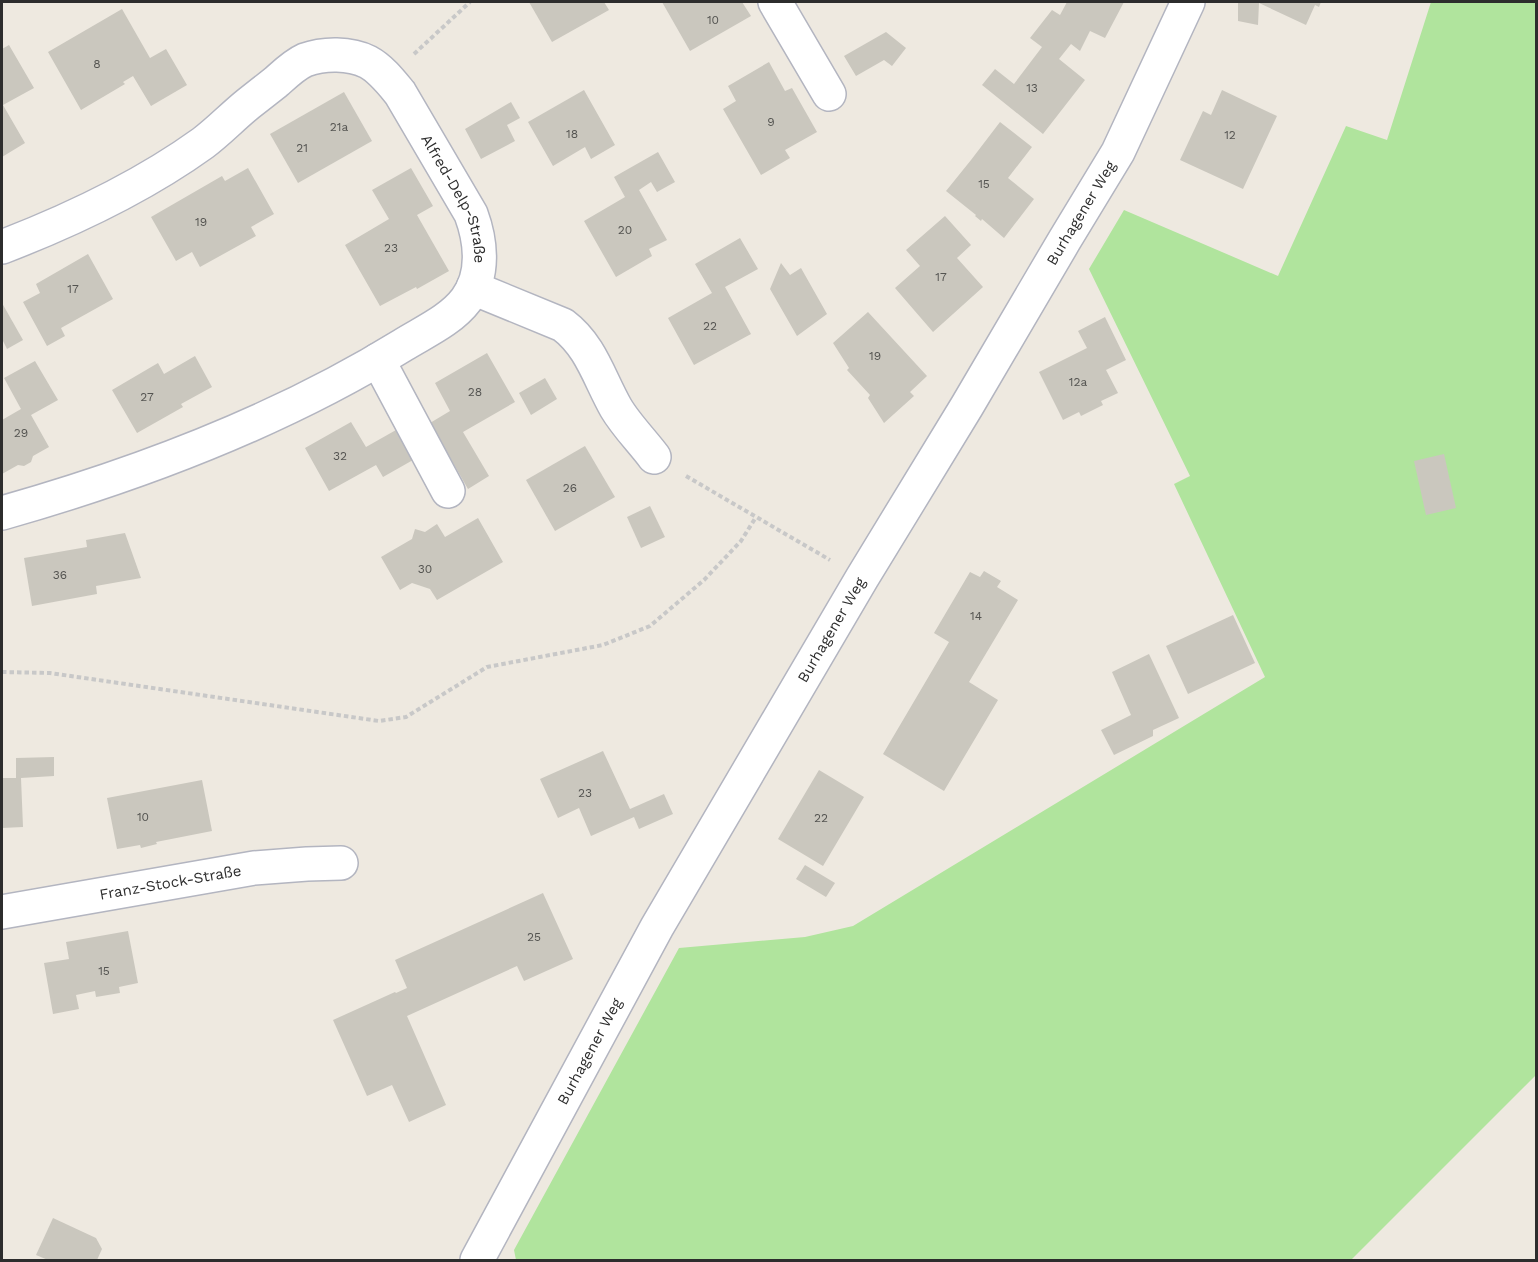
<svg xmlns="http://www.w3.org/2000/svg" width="1538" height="1262" font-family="'Work Sans',sans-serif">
  <rect width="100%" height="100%" fill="#eee9e0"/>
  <!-- green -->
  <polygon fill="#b0e49d" points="1431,2 1536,2 1536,1075 1351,1260 516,1260 514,1250 679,948 805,937 853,926 1265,677 1174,484 1190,476 1089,269 1124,210 1278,276 1346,126 1387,140"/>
  <!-- building -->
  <g fill="#cac7be">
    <polygon points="529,2 604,2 609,10 552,42"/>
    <polygon points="662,2 742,2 751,16 690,51"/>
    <polygon points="1067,2 1124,2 1105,38 1090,31 1080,51 1071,44 1059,59 1085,80 1043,134 982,85 995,69 1014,84 1042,47 1030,38 1052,10 1060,15"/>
    <polygon points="1238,2 1255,2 1259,3 1260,2 1321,2 1319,7 1315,5 1306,25 1259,3 1258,25 1238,21"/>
    <polygon points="122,9 150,58 166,49 187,85 151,106 133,76 123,82 125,84 81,110 48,52"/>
    <polygon points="886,32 906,48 892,66 884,60 856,76 844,56"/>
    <polygon points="9,45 34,88 3,105 25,143 2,157 2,49"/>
    <polygon points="769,62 785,91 792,88 817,132 785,150 790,158 761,175 723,109 736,101 728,86"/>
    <polygon points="584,90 615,145 591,159 585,147 553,166 528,122"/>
    <polygon points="1222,90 1277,116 1243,189 1180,160 1203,111 1211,115"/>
    <polygon points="344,92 372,141 298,183 270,134"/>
    <polygon points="511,102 520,118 507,125 515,141 481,159 465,129"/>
    <polygon points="1000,122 1032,147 1008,178 1034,199 1004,238 982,219 981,221 975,216 976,215 946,191 971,160"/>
    <polygon points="658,152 675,182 657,192 651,182 639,190 667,240 649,249 652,256 616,277 584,221 625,197 614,177"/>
    <polygon points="248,168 274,214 251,227 256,236 200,267 192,252 176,261 151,217 222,176 225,181"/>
    <polygon points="411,168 433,206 417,215 449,271 417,289 416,287 380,306 345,245 389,219 372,190"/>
    <polygon points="945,216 971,245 957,258 983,287 933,332 895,288 920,266 906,250"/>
    <polygon points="740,238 758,269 725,287 751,334 694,365 668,318 712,293 695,264"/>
    <polygon points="88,254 113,299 61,328 65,336 47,346 23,302 40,293 36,284"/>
    <polygon points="781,263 790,275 801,268 827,314 797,336 770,289"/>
    <polygon points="2,303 23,340 7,349 2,339"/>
    <polygon points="868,312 927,376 910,392 914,396 884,423 868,398 870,395 847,370 849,368 833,343"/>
    <polygon points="1105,317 1126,360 1106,370 1118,393 1101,401 1103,405 1081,416 1079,412 1063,420 1039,372 1087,348 1078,331"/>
    <polygon points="487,353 515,402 463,432 489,476 468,489 430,423 450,411 435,383"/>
    <polygon points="195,356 212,387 181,404 183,407 137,433 112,390 158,363 164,374"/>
    <polygon points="35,361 58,400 31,415 49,447 33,456 31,462 24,466 18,465 2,474 2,420 21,409 4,378"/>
    <polygon points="545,378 557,399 531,415 519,393"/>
    <polygon points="351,422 366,447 396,430 413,460 383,477 376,465 329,491 305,448"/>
    <polygon points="585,446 615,497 555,531 526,480"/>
    <polygon points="1444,454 1456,508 1426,515 1414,461"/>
    <polygon points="650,506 665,537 641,548 627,517"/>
    <polygon points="478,518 503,562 437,600 430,589 412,583 400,590 381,557 412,539 415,529 425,532 437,524 445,537"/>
    <polygon points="125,533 141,578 96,586 97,594 32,606 24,558 87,547 86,540"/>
    <polygon points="984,571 1001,581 997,587 1018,600 969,682 998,700 944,791 883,754 949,642 934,633 970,572 980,577"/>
    <polygon points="1233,615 1255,663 1188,694 1166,646"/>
    <polygon points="1149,654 1179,718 1153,730 1153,736 1114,755 1101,730 1131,715 1112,672"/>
    <polygon points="603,751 630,809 664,794 673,814 639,829 634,817 591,836 579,808 558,818 540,779"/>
    <polygon points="54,757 54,776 21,778 23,827 2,828 2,778 16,778 16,758"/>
    <polygon points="819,770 864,797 823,866 778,839"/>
    <polygon points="202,780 212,831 156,842 157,844 141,848 140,845 117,849 107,798"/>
    <polygon points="805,865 835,883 826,897 796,879"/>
    <polygon points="543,893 573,959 524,981 517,966 407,1016 446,1105 409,1122 392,1085 367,1096 333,1020 395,992 396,993 407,988 395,960"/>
    <polygon points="128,931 138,983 119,987 120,993 96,997 95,991 76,995 79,1009 53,1014 44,963 69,959 66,942"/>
    <polygon points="53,1218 96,1238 102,1249 97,1260 48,1260 36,1255"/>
  </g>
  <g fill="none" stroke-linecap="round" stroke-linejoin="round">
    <defs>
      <g id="minor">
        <polyline points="775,2 829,94"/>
        <path id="s1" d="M2 247C72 220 142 187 203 143 219 131 232 117 248 104 257 97 267 89 276 82 285 74 294 65 305 60 324 53 350 53 368 62 381 69 391 82 400 93L471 214C481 241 485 275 466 300 451 320 424 332 403 345 280 421 140 474 2 513"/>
        <path d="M473 288 563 325C591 346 599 378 616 408 626 425 642 441 654 457"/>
        <polyline points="378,360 448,491"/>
        <path id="s2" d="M2 912 254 868 307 864 341 863"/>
        <path id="s3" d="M477 1260 657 927 862 578 967 406 1064 241 1118 152 1188 2"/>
      </g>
    </defs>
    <!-- minor casing -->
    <use href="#minor" stroke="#b3b5c0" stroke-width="36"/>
    <!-- path -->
    <g stroke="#c8c8c8" stroke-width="4" stroke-dasharray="4.5 3" stroke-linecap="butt">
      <polyline points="414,54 470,2"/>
      <polyline points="686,476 830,560"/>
      <polyline points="2,672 50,673 379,721 406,717 487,667 603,645 650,626 704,580 741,541 756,517"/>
    </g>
    <!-- minor -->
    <use href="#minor" stroke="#fff" stroke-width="33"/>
  </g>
  <g text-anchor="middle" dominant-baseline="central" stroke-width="5" stroke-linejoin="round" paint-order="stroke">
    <!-- number labels -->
    <g font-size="12" fill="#545451">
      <text x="713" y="20">10</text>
      <text x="97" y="64">8</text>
      <text x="1032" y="88">13</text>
      <text x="771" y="122">9</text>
      <text x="339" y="127">21a</text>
      <text x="572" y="134">18</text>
      <text x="1230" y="135">12</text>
      <text x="302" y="148">21</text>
      <text x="984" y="184">15</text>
      <text x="201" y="222">19</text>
      <text x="625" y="230">20</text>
      <text x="391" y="248">23</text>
      <text x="941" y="277">17</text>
      <text x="73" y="289">17</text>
      <text x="710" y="326">22</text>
      <text x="875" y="356">19</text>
      <text x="1078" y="382">12a</text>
      <text x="475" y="392">28</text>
      <text x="147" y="397">27</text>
      <text x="21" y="433">29</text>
      <text x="340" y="456">32</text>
      <text x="570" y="488">26</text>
      <text x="425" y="569">30</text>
      <text x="60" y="575">36</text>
      <text x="976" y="616">14</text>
      <text x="585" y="793">23</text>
      <text x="143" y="817">10</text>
      <text x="821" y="818">22</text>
      <text x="534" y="937">25</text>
      <text x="104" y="971">15</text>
    </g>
    <!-- street labels -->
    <g font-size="15" fill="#2d2d2d" stroke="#fff">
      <text stroke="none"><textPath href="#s1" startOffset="588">Alfred-Delp-Straße</textPath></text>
      <text stroke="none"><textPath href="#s3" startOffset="1209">Burhagener Weg</textPath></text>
      <text stroke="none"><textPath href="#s3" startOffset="723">Burhagener Weg</textPath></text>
      <text stroke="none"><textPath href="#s2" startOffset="171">Franz-Stock-Straße</textPath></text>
      <text stroke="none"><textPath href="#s3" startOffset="237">Burhagener Weg</textPath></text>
    </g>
  </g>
  <!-- border -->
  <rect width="1538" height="1262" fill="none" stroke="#2d2d2d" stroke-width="6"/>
</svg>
